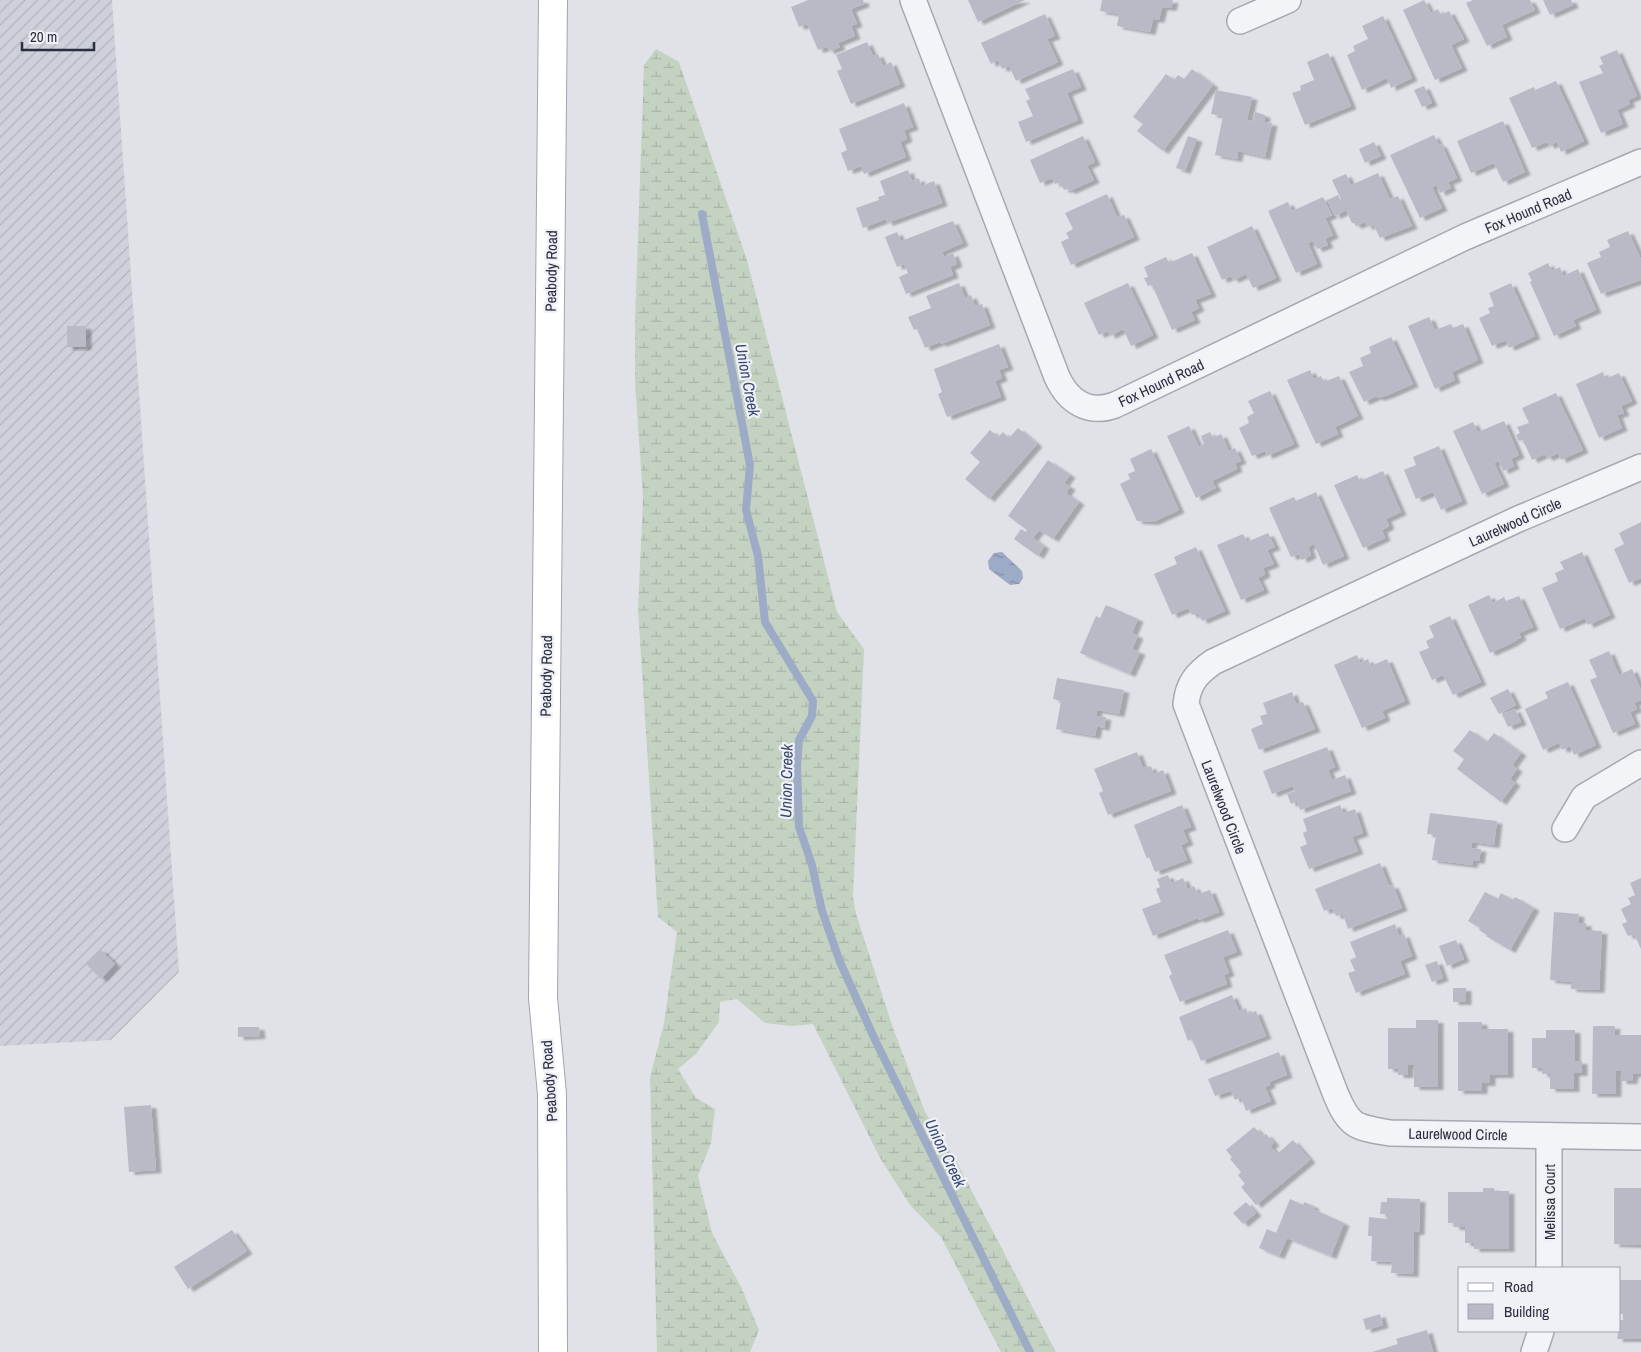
<svg xmlns="http://www.w3.org/2000/svg" width="1641" height="1352" font-family="'Archivo Narrow',sans-serif">
  <defs>
    <pattern id="industrial-furrows" width="10" height="10" patternUnits="userSpaceOnUse" patternTransform="scale(1.25)"><rect width="10" height="10" fill="#ced1da"/><path d="M-1 1l2-2M0 10L10 0M9 11l2-2" fill="none" stroke="#b1b4bc"/></pattern>
    <pattern id="wetland-marsh" width="20" height="14" patternUnits="userSpaceOnUse" patternTransform="scale(1.25)"><rect width="20" height="14" fill="#c4d2c2"/><path d="M1 5h8M5 5V1M11 12h8M15 12V8" fill="none" stroke="#a9b5a8"/></pattern>
    <pattern id="water-ripples" width="26" height="14" patternUnits="userSpaceOnUse" patternTransform="scale(1.25)"><rect width="26" height="14" fill="#9dabc6"/><path d="M2 4q2-2 4 0t4 0M15 11q2-2 4 0t4 0" fill="none" stroke="#808ca2"/></pattern>
    <filter id="shadow"><feDropShadow dx="5.5" dy="3" stdDeviation="1" flood-color="#0004"/></filter>
  </defs>
  <rect width="100%" height="100%" fill="#e0e2e8"/>
  <!-- industrial -->
  <polygon fill="url(#industrial-furrows)" points="0,0 112,0 179,972 111,1040 0,1046"/>
  <!-- wetland -->
  <polygon fill="url(#wetland-marsh)" points="656,49 679,62 747,260 837,612 864,649 853,897 856,914 893,1028 925,1112 955,1159 1056,1352 1001,1352 941,1237 910,1205 880,1158 813,1024 791,1026 765,1023 737,999 720,1002 719,1022 696,1054 678,1069 696,1098 715,1109 711,1143 698,1176 712,1233 742,1289 759,1330 750,1352 657,1352 650,1078 664,1023 677,932 658,917 638,610 643,498 635,383 635,322 644,65"/>
  <!-- water -->
  <polygon fill="url(#water-ripples)" points="1002,552 1022,571 1023,578 1019,584 1010,585 989,569 988,561 994,553"/>
  <g fill="none" stroke-linecap="round" stroke-linejoin="round">
    <!-- stream -->
    <polyline stroke="#9dabc6" stroke-width="8" points="702,214 750,465 746,510 758,556 765,622 813,701 812,716 799,740 797,766 799,827 812,865 822,911 840,962 876,1042 1030,1352"/>
  </g>
  <!-- building -->
  <g fill="#b8bbc5" filter="url(#shadow)">
    <polygon points="808,0 863,0 864,4 851,9 857,24 851,26 855,36 838,43 840,47 829,51 827,47 818,50 807,24 799,27 791,7"/>
    <polygon points="968,0 1025,0 978,22"/>
    <polygon points="1102,0 1173,0 1171,8 1162,7 1159,20 1153,19 1150,32 1117,26 1119,14 1100,11"/>
    <polygon points="1424,0 1431,13 1438,9 1441,15 1449,11 1464,39 1451,45 1462,68 1435,80 1403,10"/>
    <polygon points="1473,0 1530,0 1535,10 1502,25 1507,37 1487,46 1466,3"/>
    <polygon points="1543,0 1571,0 1573,5 1550,15"/>
    <polygon points="1045,14 1055,36 1047,39 1058,62 1016,81 1009,66 1002,69 998,60 991,64 981,43"/>
    <polygon points="1383,16 1412,78 1391,88 1387,78 1362,90 1347,55 1355,51 1353,46 1368,39 1362,26"/>
    <polygon points="867,42 873,56 878,54 883,66 891,62 900,84 851,104 837,71 842,69 836,55"/>
    <polygon points="1617,50 1637,96 1628,100 1630,104 1617,110 1623,124 1601,133 1579,82 1603,73 1599,66 1603,64 1600,57"/>
    <polygon points="1328,53 1351,106 1305,125 1292,93 1301,90 1300,86 1314,80 1307,62"/>
    <polygon points="1073,69 1081,87 1067,93 1078,120 1026,142 1018,122 1033,116 1026,101 1030,99 1025,89"/>
    <polygon points="1192,69 1213,85 1163,151 1137,131 1143,124 1133,117 1166,74 1174,80 1178,75 1184,79"/>
    <polygon points="1556,81 1584,141 1561,152 1557,142 1549,146 1547,142 1532,148 1509,98 1534,87 1535,90"/>
    <polygon points="1424,86 1432,103 1422,107 1414,90"/>
    <polygon points="1216,90 1252,97 1247,120 1253,121 1255,112 1265,115 1264,122 1272,123 1265,157 1238,151 1237,159 1215,155 1223,116 1211,114"/>
    <polygon points="904,103 913,127 904,130 907,139 900,142 906,157 864,174 861,166 848,171 841,153 847,150 839,129"/>
    <polygon points="1503,121 1525,172 1503,182 1494,163 1471,173 1457,141"/>
    <polygon points="1434,135 1439,145 1441,144 1457,178 1448,182 1451,188 1440,193 1437,185 1432,187 1442,208 1420,218 1390,155"/>
    <polygon points="1083,136 1095,162 1087,166 1094,180 1070,191 1068,189 1064,190 1060,182 1055,184 1052,178 1040,183 1030,160"/>
    <polygon points="1188,136 1197,139 1185,171 1176,168"/>
    <polygon points="1374,142 1381,156 1365,163 1359,149"/>
    <polygon points="908,170 912,181 919,178 921,186 934,181 942,203 887,223 886,219 863,228 856,208 879,200 878,197 885,195 880,181"/>
    <polygon points="1378,173 1390,199 1398,196 1412,226 1380,238 1373,224 1367,227 1365,222 1356,226 1354,223 1352,223 1332,180 1346,174 1351,185"/>
    <polygon points="1107,194 1117,217 1124,215 1134,237 1071,265 1061,242 1069,238 1066,233 1073,229 1065,213"/>
    <polygon points="1338,195 1345,211 1335,216 1327,200"/>
    <polygon points="1323,197 1332,215 1325,218 1333,235 1325,239 1328,245 1317,249 1313,241 1308,243 1317,264 1296,273 1268,211 1288,202 1292,211"/>
    <polygon points="953,221 963,243 942,252 944,257 953,253 957,264 950,267 953,275 906,294 899,277 908,273 904,264 897,267 885,237 897,232 901,241"/>
    <polygon points="1252,226 1276,278 1253,288 1246,274 1233,280 1231,276 1222,280 1207,247"/>
    <polygon points="1628,231 1641,259 1641,280 1601,294 1587,263 1601,257 1599,252 1610,247 1607,240"/>
    <polygon points="1192,253 1211,294 1195,300 1199,308 1191,312 1195,320 1172,330 1152,285 1148,286 1144,278 1148,277 1144,267 1166,257 1169,263"/>
    <polygon points="1548,263 1552,271 1560,267 1563,276 1578,269 1596,310 1573,320 1576,326 1554,336 1530,282 1532,281 1528,273"/>
    <polygon points="959,283 965,298 971,295 975,306 982,304 990,325 941,344 940,342 925,348 917,329 914,330 908,317 931,308 926,296"/>
    <polygon points="1128,283 1153,335 1131,346 1123,329 1110,336 1108,331 1099,335 1084,303"/>
    <polygon points="1511,283 1535,336 1509,348 1506,340 1492,346 1479,318 1490,313 1488,308 1494,306 1489,293"/>
    <polygon points="1429,317 1435,330 1451,324 1453,328 1463,324 1478,360 1452,372 1455,380 1435,389 1408,326"/>
    <rect x="67" y="326" width="19" height="21"/>
    <polygon points="1391,337 1413,384 1388,395 1378,398 1377,396 1364,402 1349,372 1363,366 1360,358 1371,353 1369,347"/>
    <polygon points="999,344 1008,367 999,370 1002,378 995,381 1001,397 947,417 938,394 942,392 934,369"/>
    <polygon points="1310,370 1314,379 1321,376 1324,382 1339,376 1358,416 1335,427 1338,434 1316,444 1287,380"/>
    <polygon points="1603,372 1605,379 1619,373 1632,401 1621,406 1624,413 1617,415 1622,428 1599,438 1576,384"/>
    <polygon points="1270,391 1294,444 1267,456 1265,451 1252,456 1239,428 1249,423 1247,417 1254,413 1248,401"/>
    <polygon points="1556,393 1583,450 1561,460 1558,453 1547,458 1545,454 1532,460 1523,440 1519,441 1516,435 1520,433 1517,427 1529,423 1522,408"/>
    <polygon points="1504,421 1519,455 1511,459 1514,466 1503,471 1499,461 1494,463 1504,484 1482,494 1453,431 1473,422 1478,432"/>
    <polygon points="1189,426 1199,447 1204,444 1201,436 1210,432 1213,438 1221,434 1229,451 1235,448 1241,461 1235,463 1237,469 1212,481 1216,488 1196,498 1167,436"/>
    <polygon points="1018,428 1037,444 989,499 965,479 980,462 970,453 990,430 998,437 1003,432 1009,438"/>
    <polygon points="1439,446 1462,501 1441,510 1433,492 1416,499 1404,470 1416,465 1413,457"/>
    <polygon points="1151,449 1179,510 1153,522 1137,521 1120,484 1130,479 1128,474 1135,471 1130,459"/>
    <polygon points="1048,460 1070,475 1064,483 1070,487 1066,493 1079,502 1053,539 1039,530 1033,538 1044,546 1038,556 1014,539 1021,529 1026,532 1027,530 1008,516"/>
    <polygon points="1383,471 1401,512 1386,519 1389,526 1382,530 1385,538 1363,548 1334,485 1357,475 1360,481"/>
    <polygon points="1316,492 1344,556 1323,565 1314,544 1308,547 1311,555 1302,560 1299,554 1291,557 1269,508 1294,497 1296,501"/>
    <polygon points="1641,522 1641,578 1629,583 1614,549 1624,544 1619,533"/>
    <polygon points="1268,533 1275,547 1267,550 1274,564 1263,568 1265,574 1258,578 1264,590 1241,600 1217,545 1243,534 1247,542"/>
    <polygon points="1196,547 1225,611 1202,621 1198,613 1192,615 1188,608 1172,615 1154,574 1177,564 1174,557"/>
    <polygon points="1582,552 1610,615 1588,625 1585,618 1560,629 1542,588 1558,581 1555,573 1564,569 1560,562"/>
    <polygon points="1489,595 1493,603 1504,597 1506,601 1519,596 1533,627 1519,633 1521,637 1512,643 1490,653 1468,605"/>
    <polygon points="1106,605 1138,619 1132,633 1138,636 1132,649 1140,652 1130,674 1080,653 1096,616 1100,618"/>
    <polygon points="1450,616 1481,682 1453,695 1443,675 1432,680 1419,652 1429,648 1426,641 1434,637 1429,626"/>
    <polygon points="1609,651 1619,675 1632,669 1641,690 1641,700 1634,703 1637,709 1630,712 1635,724 1613,733 1590,680 1597,677 1589,660"/>
    <polygon points="1357,655 1360,663 1368,659 1371,666 1387,659 1405,701 1382,711 1385,718 1362,728 1334,665"/>
    <polygon points="1057,678 1124,690 1119,714 1097,710 1096,716 1106,717 1104,728 1097,726 1095,736 1056,729 1061,701 1053,699"/>
    <polygon points="1568,682 1596,745 1574,755 1570,746 1562,750 1559,743 1543,750 1525,709 1548,698 1545,692"/>
    <polygon points="1508,689 1516,705 1499,714 1490,698"/>
    <polygon points="1292,692 1296,704 1303,702 1315,729 1259,750 1251,729 1263,724 1260,716 1267,714 1263,703"/>
    <polygon points="1515,709 1521,722 1508,727 1502,714"/>
    <polygon points="1470,730 1487,742 1494,733 1521,753 1512,765 1517,769 1510,779 1515,783 1501,802 1457,769 1464,759 1453,751"/>
    <polygon points="1327,747 1335,767 1328,770 1332,780 1345,775 1351,791 1300,810 1297,801 1291,804 1287,794 1295,791 1293,786 1272,794 1263,771"/>
    <polygon points="1137,752 1143,768 1151,766 1153,774 1163,770 1171,791 1108,815 1099,793 1103,791 1094,769"/>
    <polygon points="1182,805 1191,827 1183,830 1188,842 1181,845 1187,860 1155,872 1149,857 1147,859 1134,825"/>
    <polygon points="1340,805 1343,813 1355,809 1363,833 1352,837 1358,851 1309,869 1300,847 1307,844 1303,833 1307,831 1303,819"/>
    <polygon points="1430,813 1497,821 1494,845 1472,842 1471,848 1481,849 1479,861 1473,860 1472,865 1432,860 1436,835 1427,834"/>
    <polygon points="1380,863 1389,886 1393,885 1402,908 1348,929 1343,914 1336,916 1332,908 1324,911 1315,889"/>
    <polygon points="1168,875 1171,883 1183,878 1188,889 1194,886 1198,894 1210,890 1219,912 1199,920 1198,918 1153,936 1142,909 1161,902 1156,889 1160,887 1157,879"/>
    <polygon points="1641,878 1641,949 1634,934 1628,936 1622,924 1627,922 1621,909 1631,904 1628,898 1635,895 1630,883"/>
    <polygon points="1485,892 1498,899 1501,893 1513,900 1515,897 1534,908 1510,950 1486,936 1487,935 1479,930 1480,928 1468,921"/>
    <polygon points="1554,912 1579,914 1578,923 1586,923 1586,930 1602,931 1599,990 1571,989 1571,982 1550,980"/>
    <polygon points="1395,924 1399,936 1404,934 1412,956 1400,961 1405,974 1356,993 1348,973 1355,971 1350,960 1356,957 1350,942"/>
    <polygon points="1228,930 1237,952 1223,957 1229,973 1224,975 1227,984 1180,1002 1169,976 1172,974 1164,955"/>
    <polygon points="1456,940 1464,959 1447,966 1439,946"/>
    <polygon points="100,949 115,964 101,979 86,964"/>
    <polygon points="1437,961 1443,978 1432,982 1425,965"/>
    <rect x="1453" y="988" width="13" height="14"/>
    <polygon points="1232,995 1239,1011 1246,1008 1248,1014 1256,1011 1266,1036 1201,1061 1192,1039 1188,1041 1179,1017"/>
    <polygon points="1416,1020 1438,1020 1438,1087 1414,1087 1414,1065 1408,1065 1408,1075 1398,1075 1398,1069 1388,1069 1388,1028 1416,1028"/>
    <polygon points="1458,1022 1482,1022 1482,1029 1508,1029 1508,1075 1490,1075 1490,1083 1482,1083 1482,1091 1458,1091"/>
    <polygon points="1593,1026 1615,1026 1614,1035 1641,1035 1641,1074 1633,1074 1632,1081 1621,1081 1621,1071 1616,1071 1616,1094 1592,1094"/>
    <polygon points="238,1027 259,1027 260,1036 238,1037"/>
    <polygon points="1546,1030 1575,1030 1575,1061 1582,1061 1582,1073 1574,1073 1574,1089 1550,1089 1550,1074 1542,1074 1542,1068 1532,1068 1532,1038 1546,1038"/>
    <polygon points="1279,1052 1287,1075 1269,1082 1270,1085 1265,1087 1271,1101 1246,1111 1241,1097 1235,1100 1231,1091 1215,1096 1208,1079"/>
    <polygon points="151,1105 156,1170 129,1172 124,1107"/>
    <polygon points="1254,1127 1263,1136 1266,1134 1274,1143 1270,1146 1277,1154 1293,1140 1310,1160 1256,1205 1241,1187 1245,1184 1238,1175 1241,1172 1230,1159 1232,1157 1226,1150"/>
    <polygon points="1483,1188 1494,1188 1494,1191 1509,1191 1509,1249 1474,1249 1474,1243 1465,1243 1465,1227 1454,1227 1454,1223 1448,1223 1448,1192 1483,1192"/>
    <polygon points="1614,1188 1641,1188 1641,1245 1614,1244"/>
    <polygon points="1387,1198 1420,1199 1419,1232 1414,1232 1413,1274 1391,1273 1392,1262 1371,1261 1372,1236 1368,1236 1369,1217 1387,1219 1387,1214 1380,1214 1381,1202 1387,1202"/>
    <polygon points="1290,1199 1303,1205 1304,1202 1314,1206 1313,1209 1344,1223 1331,1256 1287,1238 1279,1256 1259,1248 1267,1229 1276,1233"/>
    <polygon points="1246,1202 1256,1213 1243,1224 1233,1213"/>
    <polygon points="232,1230 247,1251 188,1289 174,1267"/>
    <polygon points="1620,1280 1641,1280 1641,1339 1617,1339 1620,1320 1623,1320 1623,1314 1620,1314"/>
    <polygon points="1380,1314 1383,1325 1366,1330 1363,1319"/>
    <polygon points="1427,1330 1433,1352 1372,1352 1398,1344 1396,1339"/>
  </g>
  <g fill="none" stroke-linecap="round" stroke-linejoin="round">
    <defs>
      <g id="minor">
        <path d="M913 0 1057 377C1068 401 1088 415 1115 405L1465 237 1641 162"/>
        <polyline points="1240,21 1288,0"/>
        <path d="M1641 467 1516 520 1213 662C1196 674 1188 684 1186 704L1336 1095C1350 1128 1356 1127 1390 1133L1641 1137"/>
        <polyline points="1565,829 1584,797 1641,763"/>
        <polyline points="1549,1136 1549,1268"/>
        <polyline points="1534,1352 1541,1331"/>
      </g>
      <polyline id="major" points="553,0 543,998 552,1094 553,1352"/>
    </defs>
    <!-- minor casing -->
    <use href="#minor" stroke="#a6a8b2" stroke-width="28"/>
    <!-- major casing -->
    <use href="#major" stroke="#a0a5b3" stroke-width="30"/>
    <!-- minor -->
    <use href="#minor" stroke="#f3f4f7" stroke-width="25"/>
    <!-- major -->
    <use href="#major" stroke="#fff" stroke-width="28"/>
  </g>
  <g text-anchor="middle" dominant-baseline="central" stroke-width="4.5" stroke-linejoin="round" paint-order="stroke">
    <!-- street labels -->
    <g font-size="15" fill="#2a2e3f" stroke="#f0f1f6">
      <text transform="translate(1528 211) rotate(-23)">Fox Hound Road</text>
      <text transform="translate(551 271) rotate(-89)">Peabody Road</text>
      <text transform="translate(1161 383) rotate(-25)">Fox Hound Road</text>
      <text transform="translate(1515 522) rotate(-24)">Laurelwood Circle</text>
      <text transform="translate(546 676) rotate(-89)">Peabody Road</text>
      <text transform="translate(1224 807) rotate(69)">Laurelwood Circle</text>
      <text transform="translate(549 1081) rotate(-94)">Peabody Road</text>
      <text transform="translate(1458 1134) rotate(1)">Laurelwood Circle</text>
      <text transform="translate(1549 1202) rotate(-90)">Melissa Court</text>
    </g>
    <!-- water labels -->
    <g font-size="16" font-style="italic" fill="#364870" stroke="#f0f1f6">
      <text transform="translate(748 380) rotate(79)">Union Creek</text>
      <text transform="translate(786 781) rotate(-89)">Union Creek</text>
      <text transform="translate(946 1153) rotate(64)">Union Creek</text>
    </g>
  </g>
  <!-- legend -->
  <rect x="1458" y="1267" width="162" height="65" fill="#f0f1f6" stroke="#a1a3ad"/>
  <rect x="1468" y="1283" width="25" height="8" fill="#ffffff" stroke="#a1a3ad"/>
  <text x="1504" y="1292" font-size="15" fill="#2a2e3f">Road</text>
  <rect x="1468" y="1304" width="25" height="15" fill="#b8bbc5" stroke="#a1a3ad"/>
  <text x="1504" y="1317" font-size="15" fill="#2a2e3f">Building</text>
  <!-- scale -->
  <path d="M22 42v8h72v-8" fill="none" stroke="#2a2e3f" stroke-width="2.5"/>
  <text x="30" y="42" font-size="15" fill="#2a2e3f" stroke="#f0f1f6" stroke-width="4" paint-order="stroke">20 m</text>
</svg>
